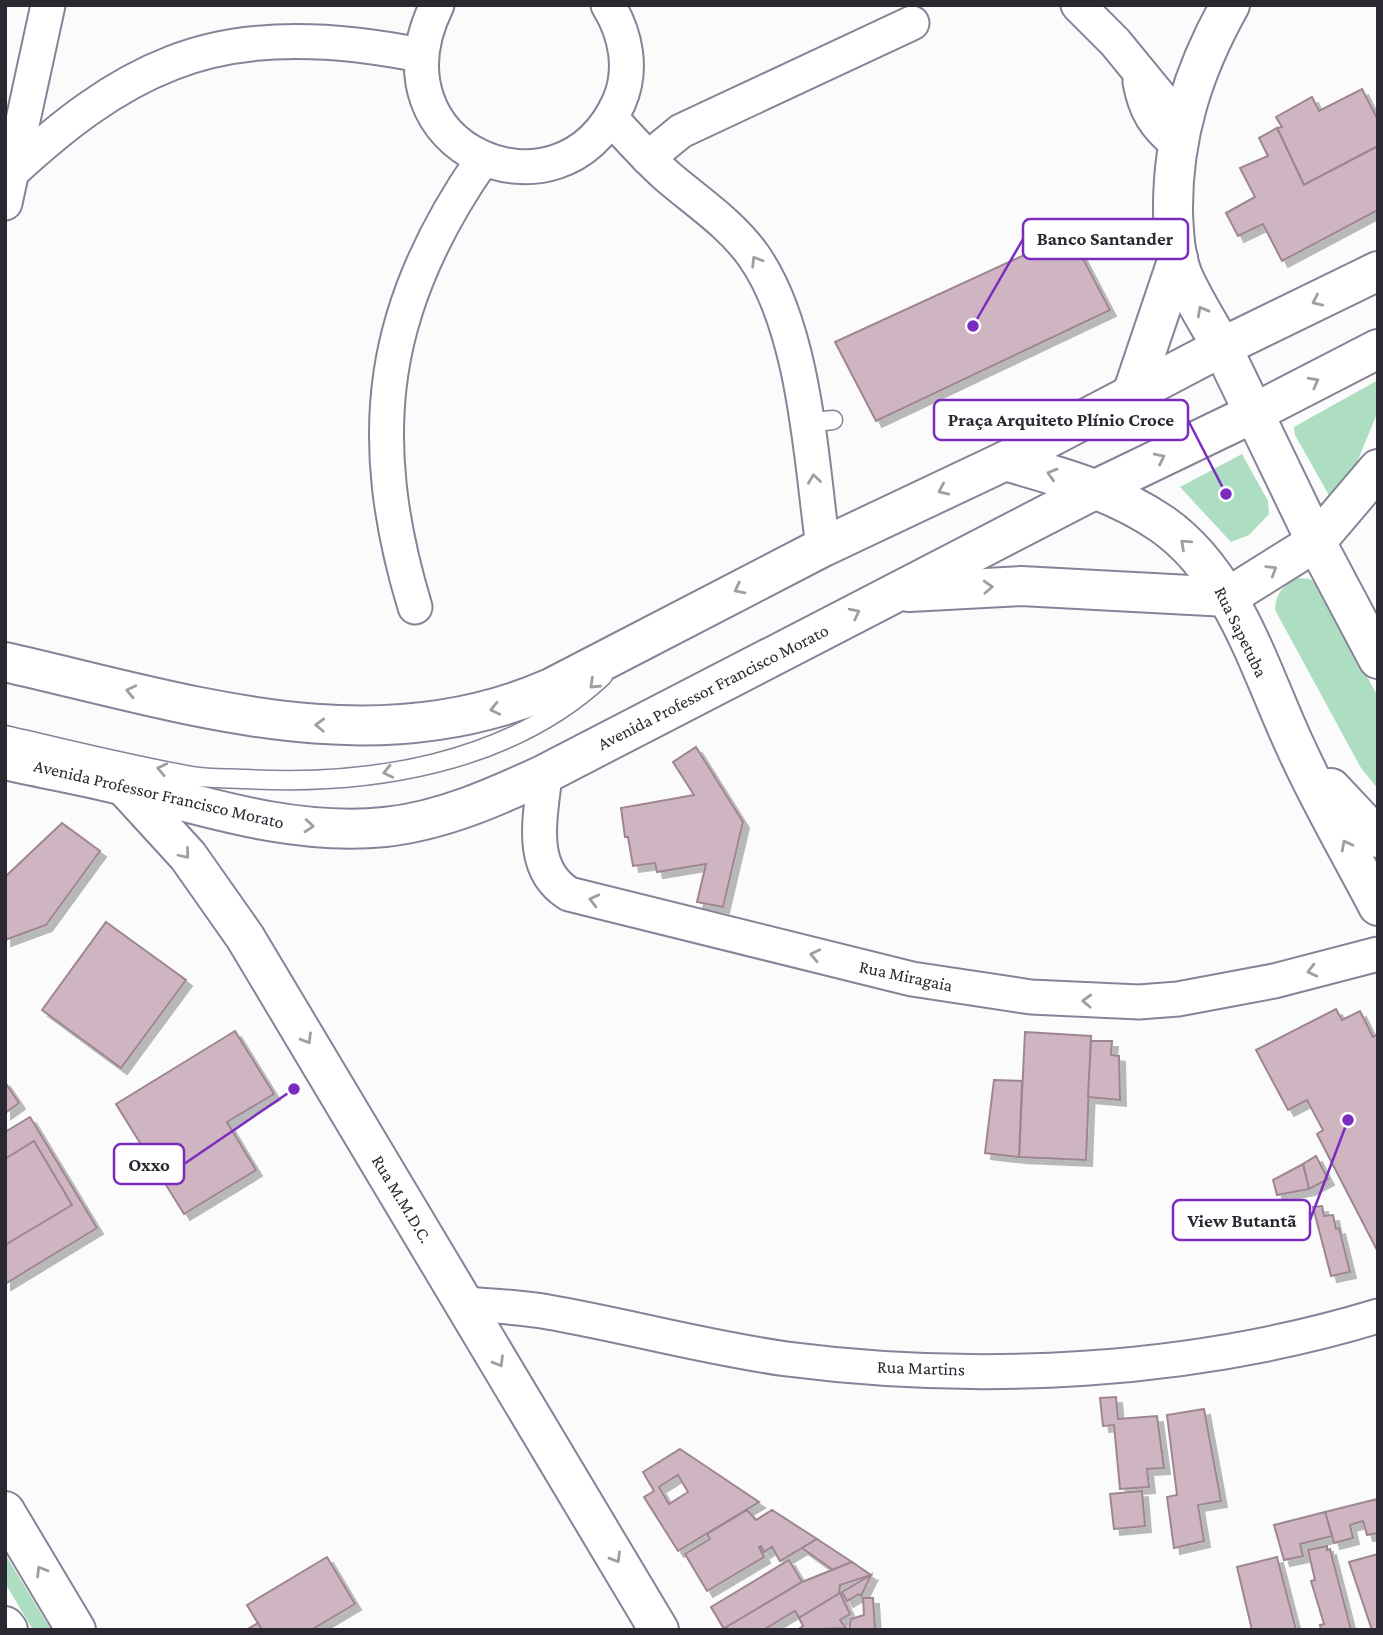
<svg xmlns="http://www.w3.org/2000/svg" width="1383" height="1635" font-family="'Crimson Pro',serif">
  <defs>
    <filter id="shadow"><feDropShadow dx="6" dy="6" stdDeviation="0" flood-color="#0004"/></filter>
  </defs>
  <rect width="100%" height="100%" fill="#fbfbfb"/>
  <!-- green -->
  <g fill="#addec1">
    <polygon points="1378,380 1378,411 1344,494 1331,499 1295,435 1294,427"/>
    <polygon points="1242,454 1268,501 1269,514 1249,535 1231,542 1180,487"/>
    <path d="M1297 578 1310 579 1318 585 1378 697V789L1361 768 1275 610C1276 593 1282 587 1297 578Z"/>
    <polygon points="5,1554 51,1630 33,1630 5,1583"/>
  </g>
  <!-- building -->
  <g fill="#cfb5c1" stroke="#9e8691" stroke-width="2" fill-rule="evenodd" filter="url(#shadow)">
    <polygon points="1362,89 1378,120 1378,146 1304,185 1277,128 1282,127 1276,117 1312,97 1319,111"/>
    <polygon points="1277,128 1304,185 1378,146 1378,210 1282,261 1263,224 1238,236 1226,213 1255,197 1240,168 1268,156 1259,138"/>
    <polygon points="1070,234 1110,310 876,421 835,342"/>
    <polygon points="696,747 743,822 723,907 697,902 706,864 657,872 655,863 633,866 628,837 625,837 621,808 694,795 673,762"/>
    <polygon points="62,823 100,851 46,925 5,940 5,877"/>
    <polygon points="106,922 186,980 121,1068 42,1010"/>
    <polygon points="1336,1009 1342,1020 1360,1011 1373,1037 1378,1034 1378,1252 1317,1134 1323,1130 1307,1100 1288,1110 1256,1050"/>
    <polygon points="235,1031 274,1094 227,1122 256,1170 184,1214 116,1104"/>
    <polygon points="1025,1032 1091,1036 1086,1160 1019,1157"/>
    <polygon points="1091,1041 1112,1041 1111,1055 1119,1056 1120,1100 1088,1097"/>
    <polygon points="994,1080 1022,1081 1019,1157 985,1153"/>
    <polygon points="5,1082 19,1103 5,1113"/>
    <polygon points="30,1117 97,1228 5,1284 5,1132"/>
    <polygon points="34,1141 72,1205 5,1245 5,1159"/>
    <polygon points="1316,1156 1328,1179 1309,1189 1303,1164"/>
    <polygon points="1303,1164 1309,1189 1277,1195 1273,1180"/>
    <polygon points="1322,1206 1324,1216 1333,1215 1336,1229 1339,1228 1350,1272 1331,1276 1313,1207"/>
    <polygon points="1116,1397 1118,1419 1157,1416 1164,1468 1147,1469 1149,1487 1120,1489 1114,1425 1103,1426 1100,1398"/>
    <polygon points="1204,1409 1221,1501 1198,1505 1204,1541 1174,1548 1167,1497 1177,1495 1167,1415"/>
    <path d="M680 1449 759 1502 678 1551 644 1497 654 1491 643 1472ZM678 1475 688 1492 669 1504 659 1487Z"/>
    <polygon points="1142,1491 1145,1526 1114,1529 1110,1494"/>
    <polygon points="1377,1499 1378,1533 1367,1535 1363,1521 1350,1525 1353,1538 1334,1543 1325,1512"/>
    <polygon points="747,1510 756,1520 772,1510 817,1539 780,1561 772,1547 764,1552 761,1546 759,1547 764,1557 707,1591 685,1554 710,1539 707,1534"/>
    <polygon points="1325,1512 1332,1536 1300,1544 1303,1556 1284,1560 1274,1525"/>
    <polygon points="817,1539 852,1562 833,1570 802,1548"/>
    <polygon points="1327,1546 1327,1550 1330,1549 1351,1630 1321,1630 1320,1625 1324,1624 1311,1581 1315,1580 1308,1550"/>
    <polygon points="1378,1554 1378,1630 1372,1630 1349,1562"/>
    <polygon points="327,1557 355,1604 311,1630 262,1630 247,1605"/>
    <polygon points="1277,1557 1296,1630 1252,1630 1237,1567"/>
    <polygon points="789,1560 802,1582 724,1629 711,1607"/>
    <polygon points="852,1562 871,1575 840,1585 839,1594 799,1618 795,1611 763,1630 723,1629 802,1582"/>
    <polygon points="871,1575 861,1596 859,1594 847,1601 842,1592"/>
    <polygon points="840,1593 850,1614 840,1620 846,1628 797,1630 803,1626 799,1618"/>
    <polygon points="863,1598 873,1598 875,1630 849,1630 851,1619 864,1615"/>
    <polygon points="258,1623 262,1630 246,1630"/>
  </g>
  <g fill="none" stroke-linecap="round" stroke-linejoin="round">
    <defs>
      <g id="service">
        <polyline points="806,423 833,420"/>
        <path d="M5 735C67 749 130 765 192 776 210 779 228 778 245 779 369 786 509 764 603 676"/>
      </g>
      <g id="minor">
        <path d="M437 5C366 149 560 232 619 102 633 70 626 34 608 5"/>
        <polyline points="1078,5 1115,42 1165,103 1186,107"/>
        <path d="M1140 82C1145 110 1155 126 1176 143"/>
        <path d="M611 118C629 138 647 158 667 176 696 201 730 223 753 255 805 328 811 459 823 547"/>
        <polyline points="648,158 681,131 912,23"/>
        <path d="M14 170C61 127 112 86 172 63 249 32 341 39 420 55"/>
        <polyline points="5,203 48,5"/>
        <path d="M415 607C363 435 380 306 483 159"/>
        <path d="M545 774C541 816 527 868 569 894L912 979 1031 997 1139 1002 1178 999 1274 981 1378 954"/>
        <path d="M464 1304C492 1306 521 1307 548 1312 628 1326 707 1348 787 1359 980 1384 1191 1373 1378 1316"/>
      </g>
      <g id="secondary">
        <path d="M1222 347C1209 324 1194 301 1183 276 1175 256 1174 235 1173 213 1172 137 1193 71 1230 5"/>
        <polyline points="1132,394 1178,258"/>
      </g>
      <g id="primary">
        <polyline points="5,1511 76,1630"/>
        <polyline points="5,1626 8,1630"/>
      </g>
      <g id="trunk">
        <polyline points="1222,347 1316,542 1378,659"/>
        <path d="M1005 461C1061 477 1114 491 1162 524 1235 575 1260 672 1297 750 1321 803 1351 854 1378 906"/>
        <polyline points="909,592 1021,586 1228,597 1316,542 1378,469"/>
        <path d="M5 662C186 703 371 767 551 688L823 547 1005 461 1222 347 1378 271"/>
        <path d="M5 760C45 769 85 776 125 786 209 808 296 836 385 827 442 821 495 797 545 774L1098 488 1254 413 1378 349"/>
        <polyline points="123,785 188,856 245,937 659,1630"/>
        <polyline points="1331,788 1378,838"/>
      </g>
    </defs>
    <!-- service casing -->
    <use href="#service" stroke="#868399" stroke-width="21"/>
    <!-- minor casing -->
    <use href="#minor" stroke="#868399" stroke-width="37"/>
    <!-- secondary casing -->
    <use href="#secondary" stroke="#868399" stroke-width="42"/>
    <!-- primary casing -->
    <use href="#primary" stroke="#868399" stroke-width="42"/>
    <!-- trunk casing -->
    <use href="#trunk" stroke="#868399" stroke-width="42"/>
    <!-- service -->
    <use href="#service" stroke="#fff" stroke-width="18"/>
    <!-- minor -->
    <use href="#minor" stroke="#fff" stroke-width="33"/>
    <!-- secondary -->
    <use href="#secondary" stroke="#fff" stroke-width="38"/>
    <!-- primary -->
    <use href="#primary" stroke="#fff" stroke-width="38"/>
    <!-- trunk -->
    <use href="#trunk" stroke="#fff" stroke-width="38"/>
  </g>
  <!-- one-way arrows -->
  <defs><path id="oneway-chevron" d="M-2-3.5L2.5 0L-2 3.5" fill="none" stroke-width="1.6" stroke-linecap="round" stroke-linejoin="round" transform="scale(1.75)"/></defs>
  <g stroke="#9f9fa3">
    <use href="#oneway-chevron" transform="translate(756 261) rotate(-122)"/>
    <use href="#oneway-chevron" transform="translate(1317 301) rotate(155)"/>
    <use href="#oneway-chevron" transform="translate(1202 311) rotate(-119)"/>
    <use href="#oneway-chevron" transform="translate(1314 382) rotate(-28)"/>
    <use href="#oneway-chevron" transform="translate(1160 458) rotate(-26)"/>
    <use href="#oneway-chevron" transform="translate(1052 474) rotate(-164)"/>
    <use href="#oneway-chevron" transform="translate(814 479) rotate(-98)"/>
    <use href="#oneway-chevron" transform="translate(943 490) rotate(155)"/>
    <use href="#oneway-chevron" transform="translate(1185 544) rotate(-138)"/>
    <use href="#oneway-chevron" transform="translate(1272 570) rotate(-32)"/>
    <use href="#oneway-chevron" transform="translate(988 587) rotate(-3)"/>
    <use href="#oneway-chevron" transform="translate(739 589) rotate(153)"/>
    <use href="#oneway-chevron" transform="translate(855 613) rotate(-27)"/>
    <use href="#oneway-chevron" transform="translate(594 684) rotate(137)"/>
    <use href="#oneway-chevron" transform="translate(131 691) rotate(-167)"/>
    <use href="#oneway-chevron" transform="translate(495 709) rotate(167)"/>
    <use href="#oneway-chevron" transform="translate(320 725) rotate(-178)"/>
    <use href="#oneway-chevron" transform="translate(162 769) rotate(-168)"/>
    <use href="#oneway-chevron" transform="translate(388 772) rotate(167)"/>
    <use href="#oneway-chevron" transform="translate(309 826) rotate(5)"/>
    <use href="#oneway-chevron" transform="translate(1346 845) rotate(-118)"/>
    <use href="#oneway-chevron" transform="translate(185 854) rotate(50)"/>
    <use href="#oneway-chevron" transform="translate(594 900) rotate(-166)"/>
    <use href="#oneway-chevron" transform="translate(815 955) rotate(-167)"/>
    <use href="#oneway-chevron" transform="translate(1312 971) rotate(166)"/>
    <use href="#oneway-chevron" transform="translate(1087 1001) rotate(-178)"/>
    <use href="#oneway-chevron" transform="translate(307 1039) rotate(59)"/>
    <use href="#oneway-chevron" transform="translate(499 1362) rotate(59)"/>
    <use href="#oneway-chevron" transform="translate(616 1558) rotate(59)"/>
    <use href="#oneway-chevron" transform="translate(41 1571) rotate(-121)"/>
  </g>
  <g text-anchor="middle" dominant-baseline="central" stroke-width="5" stroke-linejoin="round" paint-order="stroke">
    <!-- street labels -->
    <g font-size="18" fill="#2a2932" stroke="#fff">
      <text transform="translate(1241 632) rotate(64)">Rua Sapetuba</text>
      <text transform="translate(713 687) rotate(-27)">Avenida Professor Francisco Morato</text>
      <text transform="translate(159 794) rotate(13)">Avenida Professor Francisco Morato</text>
      <text transform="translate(906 976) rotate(12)">Rua Miragaia</text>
      <text transform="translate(402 1199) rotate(59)">Rua M.M.D.C.</text>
      <text transform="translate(921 1368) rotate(2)">Rua Martins</text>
    </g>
  </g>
  <!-- callouts -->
  <path fill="none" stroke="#7b2cbf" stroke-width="2.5" d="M973 326L1023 239M1226 494L1188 420M294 1089L184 1164M1348 1120L1310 1220"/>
  <g fill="#7b2cbf" stroke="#fff" stroke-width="2.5">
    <circle cx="973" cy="326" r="7"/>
    <circle cx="1226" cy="494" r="7"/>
    <circle cx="294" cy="1089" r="7"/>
    <circle cx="1348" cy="1120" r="7"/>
  </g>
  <g fill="#fff" stroke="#7b2cbf" stroke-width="2.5">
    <rect x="1023" y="219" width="165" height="40" rx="7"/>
    <rect x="934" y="400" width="254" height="40" rx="7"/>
    <rect x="114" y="1144" width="70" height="40" rx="7"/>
    <rect x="1173" y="1200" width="137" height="40" rx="7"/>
  </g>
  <g font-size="19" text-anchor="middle" font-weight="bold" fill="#2a2932">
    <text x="1105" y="245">Banco Santander</text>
    <text x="1061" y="426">Praça Arquiteto Plínio Croce</text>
    <text x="149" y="1171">Oxxo</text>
    <text x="1242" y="1227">View Butantã</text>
  </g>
  <!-- border -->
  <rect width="1383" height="1635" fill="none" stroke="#2a2932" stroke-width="14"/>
</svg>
